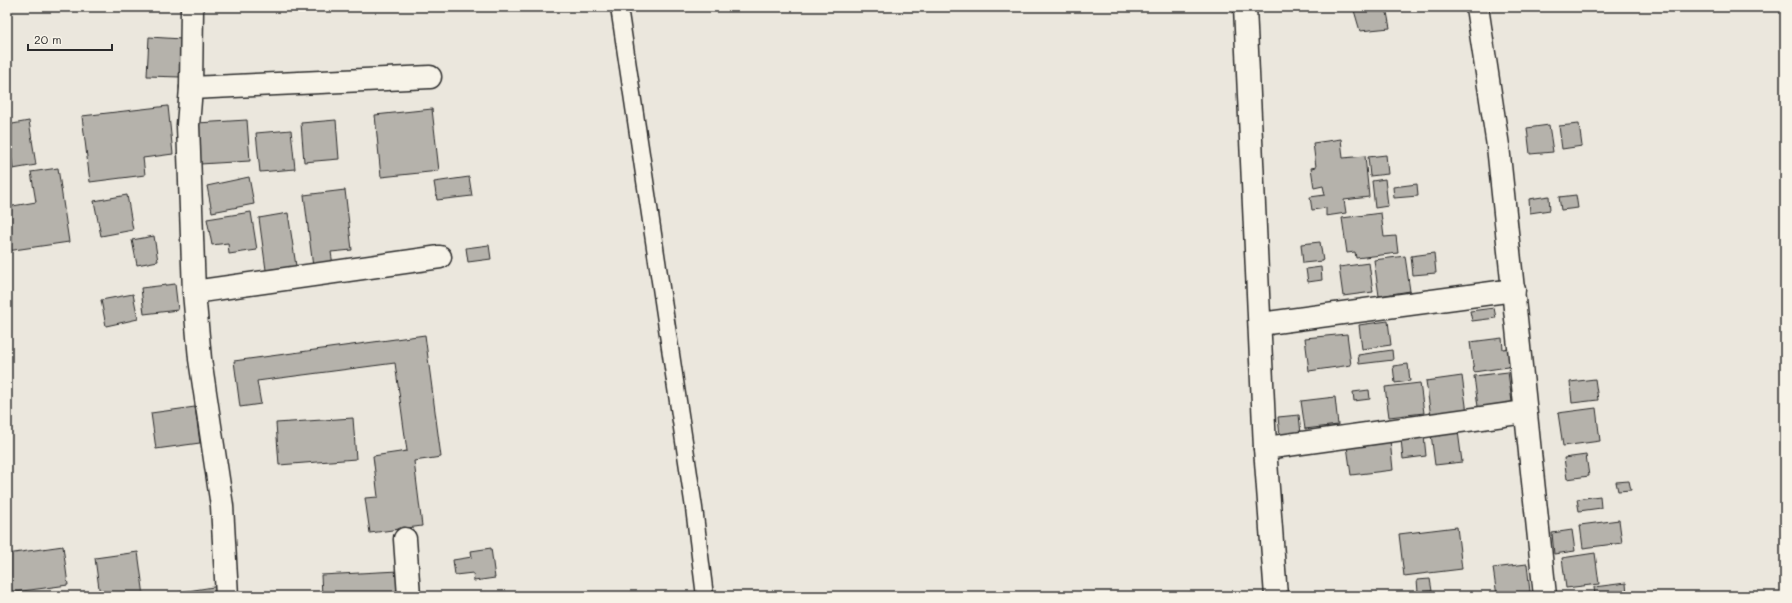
<svg xmlns="http://www.w3.org/2000/svg" width="1792" height="603" font-family="Mali,sans-serif">
  <rect width="100%" height="100%" fill="#ebe7dd"/>
  <filter id="ink" filterUnits="userSpaceOnUse"><feTurbulence type="fractalNoise" baseFrequency=".025" numOctaves="2"/><feDisplacementMap in="SourceGraphic" scale="8" xChannelSelector="R" yChannelSelector="G"/><feConvolveMatrix kernelMatrix="1 2 1 2 8 2 1 2 1" color-interpolation-filters="sRGB"/></filter>
  <g filter="url(#ink)">
    <!-- building -->
    <g fill="#b5b2ab" stroke="#2b2b2b">
      <polygon points="1353,7 1386,7 1390,28 1360,31"/>
      <polygon points="149,37 182,39 180,77 147,76"/>
      <polygon points="168,106 173,154 143,158 145,175 90,182 82,116"/>
      <polygon points="432,109 439,171 381,177 375,115"/>
      <polygon points="247,120 250,161 200,164 197,123"/>
      <polygon points="336,120 339,159 304,162 301,123"/>
      <polygon points="29,121 36,165 13,169 7,125"/>
      <polygon points="1579,124 1582,146 1562,149 1559,126"/>
      <polygon points="1549,125 1553,152 1530,154 1527,128"/>
      <polygon points="291,130 295,169 260,172 256,133"/>
      <polygon points="1341,139 1343,158 1365,156 1369,197 1344,200 1346,213 1326,216 1326,208 1312,210 1310,197 1325,195 1323,186 1314,188 1311,168 1316,167 1313,143"/>
      <polygon points="7,154 11,178 7,178"/>
      <polygon points="1386,155 1388,174 1370,176 1368,157"/>
      <polygon points="58,168 69,242 7,251 7,207 36,202 31,172"/>
      <polygon points="249,177 254,204 212,212 207,186"/>
      <polygon points="469,177 472,196 437,200 434,182"/>
      <polygon points="1385,179 1388,206 1375,208 1372,181"/>
      <polygon points="1417,184 1418,196 1394,198 1393,187"/>
      <polygon points="345,190 352,250 331,252 333,265 313,267 304,195"/>
      <polygon points="127,195 133,230 101,236 94,201"/>
      <polygon points="1576,195 1578,208 1561,210 1559,197"/>
      <polygon points="1549,196 1550,210 1530,213 1529,199"/>
      <polygon points="251,212 257,250 229,254 228,243 212,245 207,219"/>
      <polygon points="288,213 296,266 266,270 259,218"/>
      <polygon points="1381,213 1384,237 1396,236 1398,253 1356,258 1355,252 1347,253 1342,218"/>
      <polygon points="154,236 158,261 137,265 132,240"/>
      <polygon points="1320,242 1323,261 1303,263 1301,244"/>
      <polygon points="489,245 491,259 468,262 466,248"/>
      <polygon points="1434,253 1436,273 1413,275 1411,256"/>
      <polygon points="1405,256 1410,291 1379,296 1374,260"/>
      <polygon points="1369,263 1373,292 1343,296 1339,267"/>
      <polygon points="1321,267 1322,280 1308,282 1306,269"/>
      <polygon points="175,284 178,310 144,314 141,288"/>
      <polygon points="133,294 138,319 106,326 101,300"/>
      <polygon points="1494,308 1496,318 1472,321 1470,311"/>
      <polygon points="1388,321 1391,345 1362,349 1359,325"/>
      <polygon points="1347,334 1351,365 1309,371 1305,338"/>
      <polygon points="425,335 441,457 414,461 422,526 370,533 365,498 378,497 373,456 407,451 395,363 257,381 261,404 240,407 234,361"/>
      <polygon points="1502,338 1503,349 1511,348 1514,366 1474,372 1470,342"/>
      <polygon points="1392,350 1393,360 1359,364 1358,355"/>
      <polygon points="1408,364 1410,381 1395,383 1393,366"/>
      <polygon points="1508,372 1512,402 1478,407 1474,376"/>
      <polygon points="1462,376 1467,413 1431,417 1426,381"/>
      <polygon points="1595,379 1598,400 1572,403 1570,382"/>
      <polygon points="1420,383 1424,413 1389,417 1385,387"/>
      <polygon points="1369,390 1370,399 1354,401 1353,392"/>
      <polygon points="1335,397 1338,425 1305,429 1301,401"/>
      <polygon points="195,407 200,443 156,449 151,413"/>
      <polygon points="1596,408 1600,441 1563,446 1558,413"/>
      <polygon points="1299,415 1301,434 1280,437 1278,417"/>
      <polygon points="353,418 356,459 279,465 276,423"/>
      <polygon points="1458,431 1462,462 1435,465 1431,434"/>
      <polygon points="1424,436 1426,456 1403,459 1401,439"/>
      <polygon points="1390,440 1393,470 1351,475 1347,446"/>
      <polygon points="1586,455 1589,476 1567,479 1564,458"/>
      <polygon points="1629,481 1631,490 1618,491 1616,482"/>
      <polygon points="1600,496 1601,508 1579,511 1577,499"/>
      <polygon points="1619,520 1622,543 1583,548 1580,525"/>
      <polygon points="1457,527 1462,569 1404,576 1399,534"/>
      <polygon points="1572,530 1575,551 1554,554 1552,533"/>
      <polygon points="63,546 68,585 7,593 7,554"/>
      <polygon points="491,548 495,578 474,581 473,573 455,575 453,560 472,557 471,551"/>
      <polygon points="138,552 144,596 100,596 95,558"/>
      <polygon points="1595,553 1599,584 1566,588 1562,558"/>
      <polygon points="1527,564 1530,592 1497,596 1493,568"/>
      <polygon points="398,571 399,596 322,596 321,575"/>
      <polygon points="1430,579 1432,591 1418,592 1417,580"/>
      <polygon points="1626,583 1627,596 1595,596 1594,587"/>
      <polygon points="220,586 221,596 155,596"/>
    </g>
    <g fill="none" stroke-linecap="round" stroke-linejoin="round">
      <defs>
        <polyline id="service" points="619,7 694,508 705,596"/>
        <g id="minor">
          <polyline points="192,7 191,88 188,125 194,292 200,359 222,506 227,596"/>
          <polyline points="1245,7 1265,448 1276,596"/>
          <polyline points="1477,7 1498,146 1545,596"/>
          <polyline points="191,88 430,77"/>
          <polyline points="194,292 440,257"/>
          <polyline points="1260,324 1514,290"/>
          <polyline points="1265,448 1525,412"/>
          <polyline points="405,539 409,596"/>
        </g>
      </defs>
      <!-- service casing -->
      <use href="#service" stroke="#2b2b2b" stroke-width="19"/>
      <!-- minor casing -->
      <use href="#minor" stroke="#2b2b2b" stroke-width="25"/>
      <!-- service -->
      <use href="#service" stroke="#f7f3e8" stroke-width="16"/>
      <!-- minor -->
      <use href="#minor" stroke="#f7f3e8" stroke-width="22"/>
    </g>
  </g>
  <!-- margin -->
  <rect width="1792" height="603" fill="none" stroke="#f7f3e8" stroke-width="24"/>
  <rect x="12" y="12" width="1768" height="579" fill="none" stroke="#2b2b2b" stroke-width="1.5" filter="url(#ink)"/>
  <!-- scale -->
  <path d="M28 44v6h84v-6" fill="none" stroke="#2b2b2b" stroke-width="2"/>
  <text x="34" y="44" font-size="12" fill="#2b2b2b" stroke="#f7f3e8" stroke-width="3" paint-order="stroke">20 m</text>
</svg>
